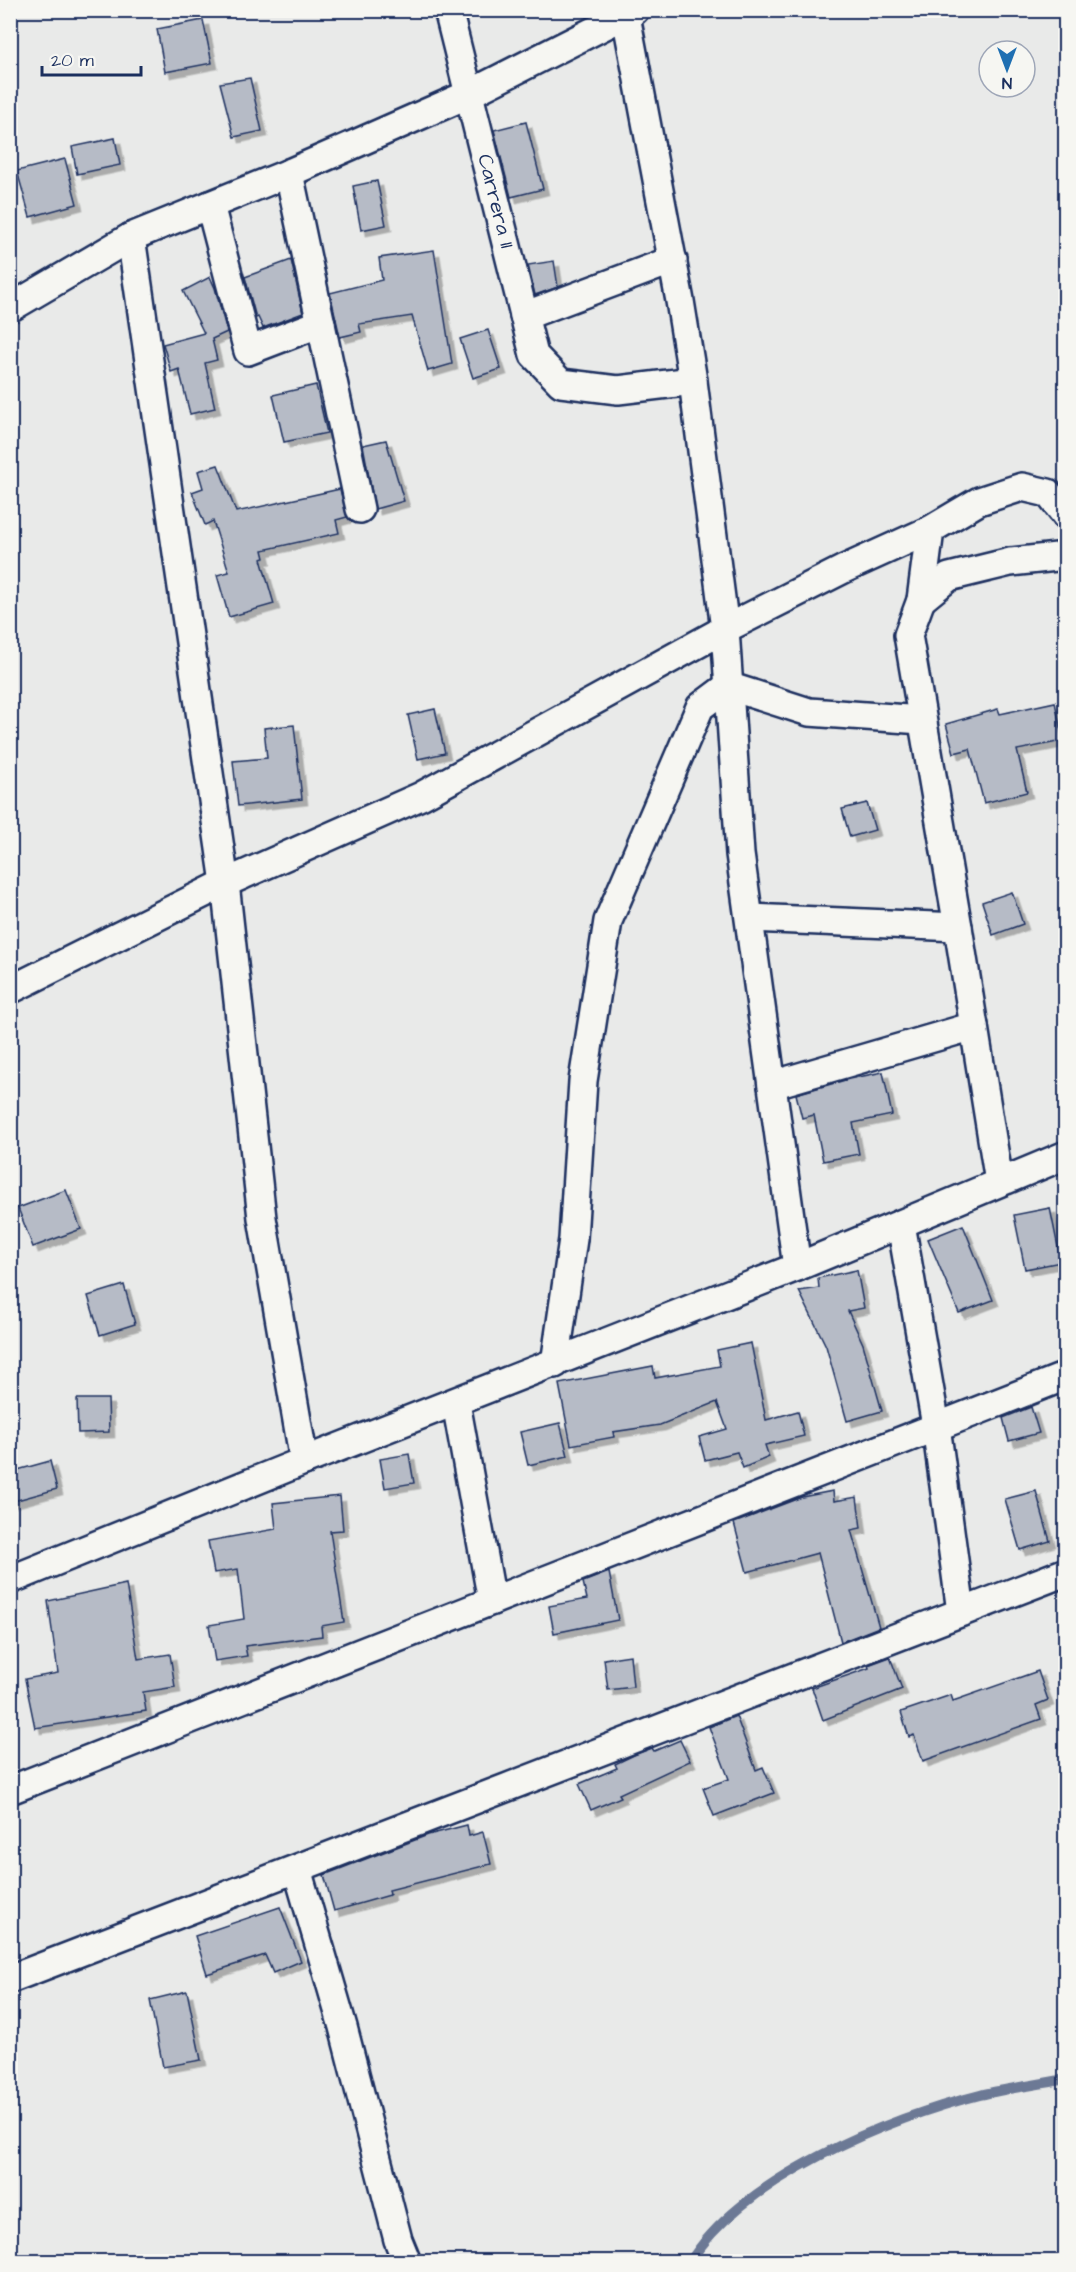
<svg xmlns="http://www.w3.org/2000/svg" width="1076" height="2272" font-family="'Architects Daughter',sans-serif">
  <defs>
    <filter id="shadow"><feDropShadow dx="5.5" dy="5.5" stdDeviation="0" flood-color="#0004"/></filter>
  </defs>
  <rect width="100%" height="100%" fill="#e9eae9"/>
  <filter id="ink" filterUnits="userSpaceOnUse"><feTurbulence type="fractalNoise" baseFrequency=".0167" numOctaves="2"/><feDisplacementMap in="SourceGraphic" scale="12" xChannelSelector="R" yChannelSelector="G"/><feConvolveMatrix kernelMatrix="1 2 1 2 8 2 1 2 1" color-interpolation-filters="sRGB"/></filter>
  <g filter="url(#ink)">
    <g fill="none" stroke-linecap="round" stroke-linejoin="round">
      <!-- stream -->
      <path stroke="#6c7995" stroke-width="10" d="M690 2262C742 2178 888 2118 980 2095 1008 2088 1037 2085 1066 2079"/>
    </g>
    <!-- building -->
    <g fill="#b6bbc6" stroke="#1b2f5e" stroke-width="1.5" filter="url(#shadow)">
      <polygon points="203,20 212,63 165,72 157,29"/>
      <polygon points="250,78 262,131 234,137 220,83"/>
      <polygon points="526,122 543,189 511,197 494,130"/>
      <polygon points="115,138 120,165 77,174 72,147"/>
      <polygon points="65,159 77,204 30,217 17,171"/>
      <polygon points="377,181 386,225 361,230 353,186"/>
      <polygon points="434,250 452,364 428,371 412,316 359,324 361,332 340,337 330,293 382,280 379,258"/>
      <polygon points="291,260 303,313 263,328 258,317 256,318 245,277"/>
      <polygon points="554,261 558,287 535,295 528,265"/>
      <polygon points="210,277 215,288 227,332 212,339 217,360 205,363 215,408 190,414 179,369 171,372 163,344 204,333 183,291"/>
      <polygon points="488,330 501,369 473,378 460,339"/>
      <polygon points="316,385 327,433 284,442 273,395"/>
      <polygon points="386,440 404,501 375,509 363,445"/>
      <polygon points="218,465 236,512 340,489 347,517 336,520 339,533 263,550 265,558 261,559 274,604 229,617 217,575 229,572 213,521 205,525 192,492 203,488 198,471"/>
      <polygon points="1055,702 1063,741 1017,750 1027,792 984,803 970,749 954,753 946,724 998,709 1000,714"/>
      <polygon points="435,709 445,753 418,759 408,715"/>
      <polygon points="294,725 302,799 238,806 233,761 267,758 264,728"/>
      <polygon points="867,803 875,830 850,837 842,809"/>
      <polygon points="1012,892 1023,924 993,935 982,902"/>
      <polygon points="883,1072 892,1115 853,1123 859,1154 823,1161 814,1115 802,1118 796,1094 849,1079"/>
      <polygon points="66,1190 81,1229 33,1247 18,1208"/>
      <polygon points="1050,1208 1061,1262 1025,1269 1014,1215"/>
      <polygon points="963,1225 993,1300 959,1313 928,1239"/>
      <polygon points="857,1270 864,1308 848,1311 863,1344 882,1411 847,1421 826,1346 799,1291 819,1288 818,1278"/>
      <polygon points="124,1285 135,1324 100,1335 88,1296"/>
      <polygon points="751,1343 766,1420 798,1411 804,1436 765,1445 769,1457 743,1468 737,1452 705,1460 699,1437 727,1429 717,1402 660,1425 613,1432 614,1437 571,1445 559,1384 653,1366 655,1378 720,1366 717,1350"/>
      <polygon points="77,1399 108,1399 109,1432 78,1433"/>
      <polygon points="1031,1407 1039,1433 1009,1441 1003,1418"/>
      <polygon points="560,1423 568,1456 528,1465 520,1432"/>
      <polygon points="409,1454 414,1483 385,1488 380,1459"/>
      <polygon points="50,1461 57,1489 10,1502 10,1472"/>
      <polygon points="833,1491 834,1501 857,1497 861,1528 851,1530 879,1627 841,1642 818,1553 747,1572 734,1523 802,1497"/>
      <polygon points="1036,1491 1050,1541 1020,1550 1005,1499"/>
      <polygon points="340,1496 343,1530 330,1531 344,1622 321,1626 322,1636 245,1646 247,1656 215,1661 209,1625 244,1619 238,1569 214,1573 208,1541 276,1529 273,1503"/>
      <polygon points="609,1572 618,1620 554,1633 549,1606 587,1599 583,1582"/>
      <polygon points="126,1584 138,1659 170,1654 175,1687 143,1692 146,1711 35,1728 25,1679 58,1673 48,1601"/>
      <polygon points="630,1655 633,1687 608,1690 604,1659"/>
      <polygon points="890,1657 902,1689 823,1720 812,1688 869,1668 868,1665"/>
      <polygon points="1038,1671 1048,1700 1036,1705 1041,1719 923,1761 914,1735 909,1737 901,1712 951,1695 953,1701"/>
      <polygon points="736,1716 756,1770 763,1767 774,1793 714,1816 703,1788 729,1779 709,1727"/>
      <polygon points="680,1740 690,1761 619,1794 621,1797 591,1810 579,1784 617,1768 615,1764 634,1755 652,1748 654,1751"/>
      <polygon points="467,1825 469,1836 483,1832 491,1864 389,1890 390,1895 334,1911 324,1875 428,1835"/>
      <polygon points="280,1907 301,1961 273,1973 265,1955 207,1974 195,1936"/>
      <polygon points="187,1991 201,2060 163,2067 150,2000"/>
    </g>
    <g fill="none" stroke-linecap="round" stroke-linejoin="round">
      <defs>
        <g id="minor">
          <polyline points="448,10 534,355 561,383 618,390 693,381"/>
          <polyline points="626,16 680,301 693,381 725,629 740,854 797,1267"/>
          <polyline points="289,173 360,509"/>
          <polyline points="210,205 248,351 321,323"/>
          <polyline points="131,237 225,883 262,1218 304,1461"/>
          <polyline points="10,308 131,237 289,173 469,94 635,10"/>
          <polyline points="524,316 673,260"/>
          <polyline points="930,530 921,600 908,635 958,927 999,1182"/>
          <polyline points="921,600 949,577 1010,562 1066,556"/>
          <polyline points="750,918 958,927"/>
          <polyline points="10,990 225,883 421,796 725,629 844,569 930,530 979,501 1022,487 1048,493 1066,516"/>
          <polyline points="772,1085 974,1026"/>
          <polyline points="901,1224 936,1426 961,1612"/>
          <polyline points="555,1364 573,1239 583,1081 608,921 700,707 728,686 809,712 922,720"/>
          <polyline points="456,1403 492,1601"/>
          <polyline points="10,1580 304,1461 797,1267 1066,1155"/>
          <polyline points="10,1790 1066,1376"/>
          <polyline points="297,1869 343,2027 398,2240 407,2262"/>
          <polyline points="10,1979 1066,1572"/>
        </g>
      </defs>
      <!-- minor casing -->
      <use href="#minor" stroke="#1b2f5e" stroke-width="32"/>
      <!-- minor -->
      <use href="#minor" stroke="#f6f6f2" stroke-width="27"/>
    </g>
  </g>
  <g text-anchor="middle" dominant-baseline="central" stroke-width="4.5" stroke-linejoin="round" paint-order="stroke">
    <!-- street labels -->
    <g font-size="21" fill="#1b2f5e" stroke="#f6f6f2">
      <text transform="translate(496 201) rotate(76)">Carrera 11</text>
    </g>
  </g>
  <!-- margin -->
  <rect width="1076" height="2272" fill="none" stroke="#f6f6f2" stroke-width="36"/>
  <rect x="18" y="18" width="1040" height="2236" fill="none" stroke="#1b2f5e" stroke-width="2" filter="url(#ink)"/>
  <!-- north arrow -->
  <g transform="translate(1007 69) rotate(180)"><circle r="28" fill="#f6f6f2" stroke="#9ea6b7" stroke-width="1.5"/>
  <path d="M0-4.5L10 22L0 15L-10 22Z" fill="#1f6fb2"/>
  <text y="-9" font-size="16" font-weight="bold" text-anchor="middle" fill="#1b2f5e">N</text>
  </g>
  <!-- scale -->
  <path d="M42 66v9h99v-9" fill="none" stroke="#1b2f5e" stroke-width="3"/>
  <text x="51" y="66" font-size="18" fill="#1b2f5e" stroke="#f6f6f2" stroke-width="4.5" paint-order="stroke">20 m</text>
</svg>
